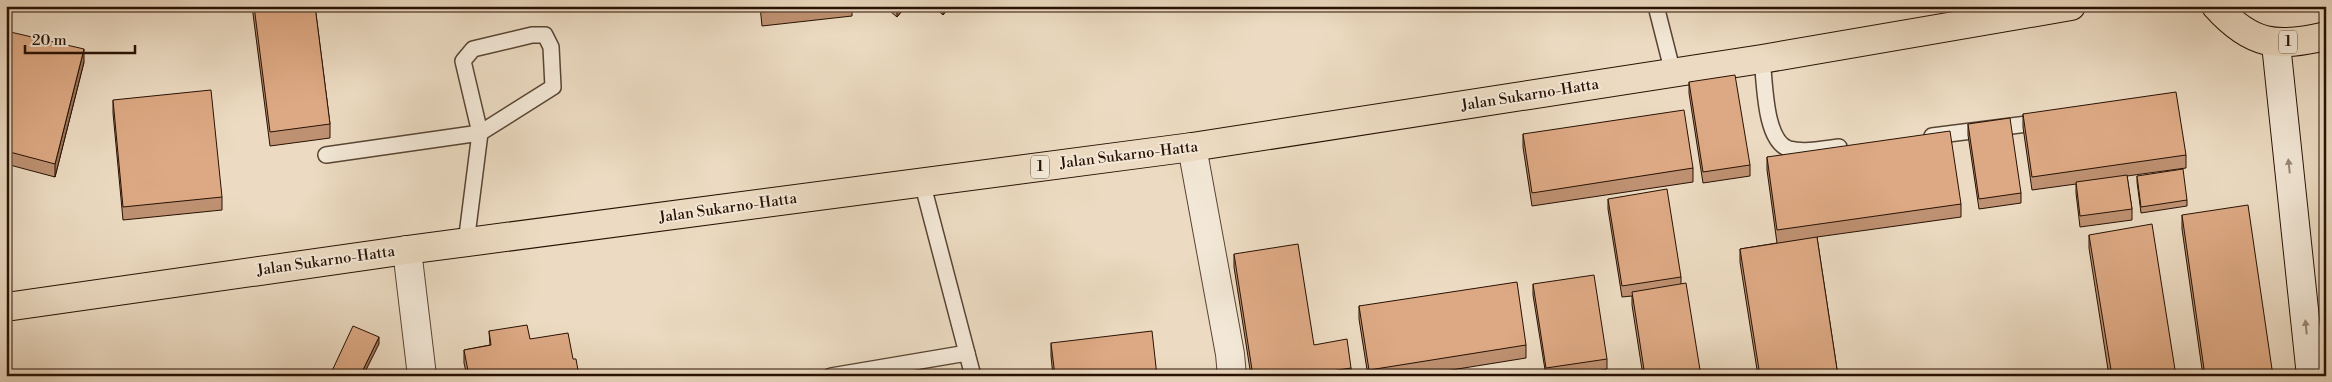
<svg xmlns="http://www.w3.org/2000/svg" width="2332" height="382" font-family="'Libre Bodoni',serif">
  <rect width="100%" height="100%" fill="#ecdbc2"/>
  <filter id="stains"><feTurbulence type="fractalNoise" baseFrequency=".004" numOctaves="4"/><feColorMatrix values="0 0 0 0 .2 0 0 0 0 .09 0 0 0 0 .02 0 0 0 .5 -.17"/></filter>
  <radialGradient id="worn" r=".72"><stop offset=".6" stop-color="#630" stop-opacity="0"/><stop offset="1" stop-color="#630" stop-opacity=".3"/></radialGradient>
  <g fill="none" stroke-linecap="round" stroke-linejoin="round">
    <defs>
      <g id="service">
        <polyline points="1656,6 1673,73"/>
        <path d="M1762 59C1765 81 1764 141 1789 149 1805 153 1823 149 1839 147"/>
        <polyline points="1932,136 2043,122"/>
        <polyline points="326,155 480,133 553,87 551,47 545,35 532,35 473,49 463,61 480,133 466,243"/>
        <polyline points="922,182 973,376"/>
        <polyline points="831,376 967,353"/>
      </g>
      <g id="minor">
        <polyline points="1192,147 1230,354 1232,376"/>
        <polyline points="407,250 422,376"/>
      </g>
      <polyline id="secondary" points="2276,44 2311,376"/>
      <g id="trunk">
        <path d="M2216 6C2251 45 2276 48 2326 36"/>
        <polyline points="6,307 407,250 1192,147 1762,59 2071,6"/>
      </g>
    </defs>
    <!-- service casing -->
    <use href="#service" stroke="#594433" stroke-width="18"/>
    <!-- minor casing -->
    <use href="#minor" stroke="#594433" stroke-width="30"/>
    <!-- secondary casing -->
    <use href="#secondary" stroke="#281103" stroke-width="30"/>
    <!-- trunk casing -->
    <use href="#trunk" stroke="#281103" stroke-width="30"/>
    <!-- service -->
    <use href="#service" stroke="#f3e8d7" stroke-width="15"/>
    <!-- minor -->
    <use href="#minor" stroke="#f3e8d7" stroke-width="28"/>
    <!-- secondary -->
    <use href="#secondary" stroke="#f3e8d7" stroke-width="28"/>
    <!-- trunk -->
    <use href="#trunk" stroke="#ecdbc2" stroke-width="28"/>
  </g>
  <!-- wall -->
  <g fill="#be9172" stroke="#281103">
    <polygon points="252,6 315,6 330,124 330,138 270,146"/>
    <polygon points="760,6 852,6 852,16 762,26"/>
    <polygon points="884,6 906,6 897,17"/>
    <polygon points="933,6 950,6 943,15"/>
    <polygon points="6,31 84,62 55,177 6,164"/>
    <polygon points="1689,82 1750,165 1750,176 1703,183 1689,93"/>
    <polygon points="113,100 222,197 222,210 123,220 113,113"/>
    <polygon points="2023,114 2186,155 2186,168 2127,176 2132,209 2132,220 2080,227 2076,193 2076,184 2032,190 2023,127"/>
    <polygon points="1968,124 2021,193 2021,203 1979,209 1968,135"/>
    <polygon points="1523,134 1693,168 1693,182 1532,206 1523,147"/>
    <polygon points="1767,157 1961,204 1961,217 1817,237 1838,376 1758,376 1740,262 1740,249 1777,243 1767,170"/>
    <polygon points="2137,176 2187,200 2187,206 2141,213 2137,182"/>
    <polygon points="1608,199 1681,277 1681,284 1701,376 1643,376 1632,305 1632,296 1622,297 1608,209"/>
    <polygon points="2182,215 2273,376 2203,376 2182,229"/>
    <polygon points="2089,235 2176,376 2109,376 2089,248"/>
    <polygon points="1234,254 1314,345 1351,368 1351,376 1251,376 1234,267"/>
    <polygon points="1533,284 1607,359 1607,369 1567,376 1546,376 1533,295"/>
    <polygon points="1359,306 1526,345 1526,358 1414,376 1368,376 1359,319"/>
    <polygon points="489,331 530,339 573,359 579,376 467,376 464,363 464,350 490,345"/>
    <polygon points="1051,343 1157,376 1053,376 1051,356"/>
  </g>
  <!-- shaded-wall -->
  <g fill="#9b765c" stroke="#281103">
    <polygon points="897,6 906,6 897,17"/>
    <polygon points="943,6 950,6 943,15"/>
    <polygon points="84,49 84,62 55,177 55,164"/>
    <polygon points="379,337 379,344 363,376 360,376"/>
  </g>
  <!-- building -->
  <g fill="#dda984" stroke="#281103">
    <polygon points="254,6 315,6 330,124 270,132"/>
    <polygon points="761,6 813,6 762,12"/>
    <polygon points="6,31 84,49 55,164 6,151"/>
    <polygon points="1735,75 1750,165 1703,172 1689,82"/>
    <polygon points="211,90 222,197 123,207 113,100"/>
    <polygon points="2176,92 2186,155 2032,177 2023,114"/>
    <polygon points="1684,110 1693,168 1532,193 1523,134"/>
    <polygon points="2010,118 2021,193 1979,199 1968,124"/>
    <polygon points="1950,131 1961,204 1777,230 1767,157"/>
    <polygon points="2183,169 2187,200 2141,207 2137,176"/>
    <polygon points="2127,175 2132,209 2080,216 2076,182"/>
    <polygon points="1667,189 1681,277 1622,286 1608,199"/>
    <polygon points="2248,205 2273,376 2205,376 2182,215"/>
    <polygon points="2152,224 2176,376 2112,376 2089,235"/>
    <polygon points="1817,237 1838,376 1760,376 1740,249"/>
    <polygon points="1298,244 1314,345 1347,339 1351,368 1318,373 1318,376 1253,376 1234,254"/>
    <polygon points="1594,275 1607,359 1546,368 1533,284"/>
    <polygon points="1517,282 1526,345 1369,370 1359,306"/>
    <polygon points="1686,283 1701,376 1645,376 1632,292"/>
    <polygon points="527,325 530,339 568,333 573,359 576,359 579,376 469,376 464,350 491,345 489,331"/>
    <polygon points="353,326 379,337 360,376 336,376 331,373"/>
    <polygon points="1152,331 1157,376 1055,376 1051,343"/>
    <polygon points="1604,371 1605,376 1574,376"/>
    <polygon points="913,373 914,376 894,376"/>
  </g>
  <!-- one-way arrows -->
  <defs><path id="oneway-solid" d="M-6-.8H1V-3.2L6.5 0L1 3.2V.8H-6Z" transform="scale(1.25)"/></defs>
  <g fill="#988778">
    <use href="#oneway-solid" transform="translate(2289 166) rotate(-96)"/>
    <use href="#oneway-solid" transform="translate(2306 327) rotate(-96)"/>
  </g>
  <g text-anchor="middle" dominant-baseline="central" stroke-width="4" stroke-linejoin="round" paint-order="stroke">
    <!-- shield labels -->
    <g fill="#f3e8d7" stroke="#655243" stroke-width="1">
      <rect x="2279" y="30.5" width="18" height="23" rx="4"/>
      <rect x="1031" y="155.5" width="18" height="23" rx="4"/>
    </g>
    <g font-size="14" font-weight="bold" fill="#281103">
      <text x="2288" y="42">1</text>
      <text x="1040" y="167">1</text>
    </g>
    <!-- street labels -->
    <g font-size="15" fill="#281103" stroke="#f3e8d7">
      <text transform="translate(1530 95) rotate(-9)">Jalan Sukarno-Hatta</text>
      <text transform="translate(1129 155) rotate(-7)">Jalan Sukarno-Hatta</text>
      <text transform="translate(728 208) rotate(-8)">Jalan Sukarno-Hatta</text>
      <text transform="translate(326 261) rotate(-8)">Jalan Sukarno-Hatta</text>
    </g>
  </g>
  <!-- margin -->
  <rect width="2332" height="382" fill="none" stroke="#ecdbc2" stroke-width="25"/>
  <rect x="8" y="8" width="2317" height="367" fill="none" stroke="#281103" stroke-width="2.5"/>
  <rect x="12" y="12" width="2307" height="357" fill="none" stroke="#281103"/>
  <!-- scale -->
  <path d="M25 45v8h110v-8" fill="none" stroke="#281103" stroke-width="2.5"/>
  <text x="32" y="45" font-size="15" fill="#281103" stroke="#f3e8d7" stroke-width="4" paint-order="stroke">20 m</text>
  <rect width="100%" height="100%" filter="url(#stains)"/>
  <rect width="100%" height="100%" fill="url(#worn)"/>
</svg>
